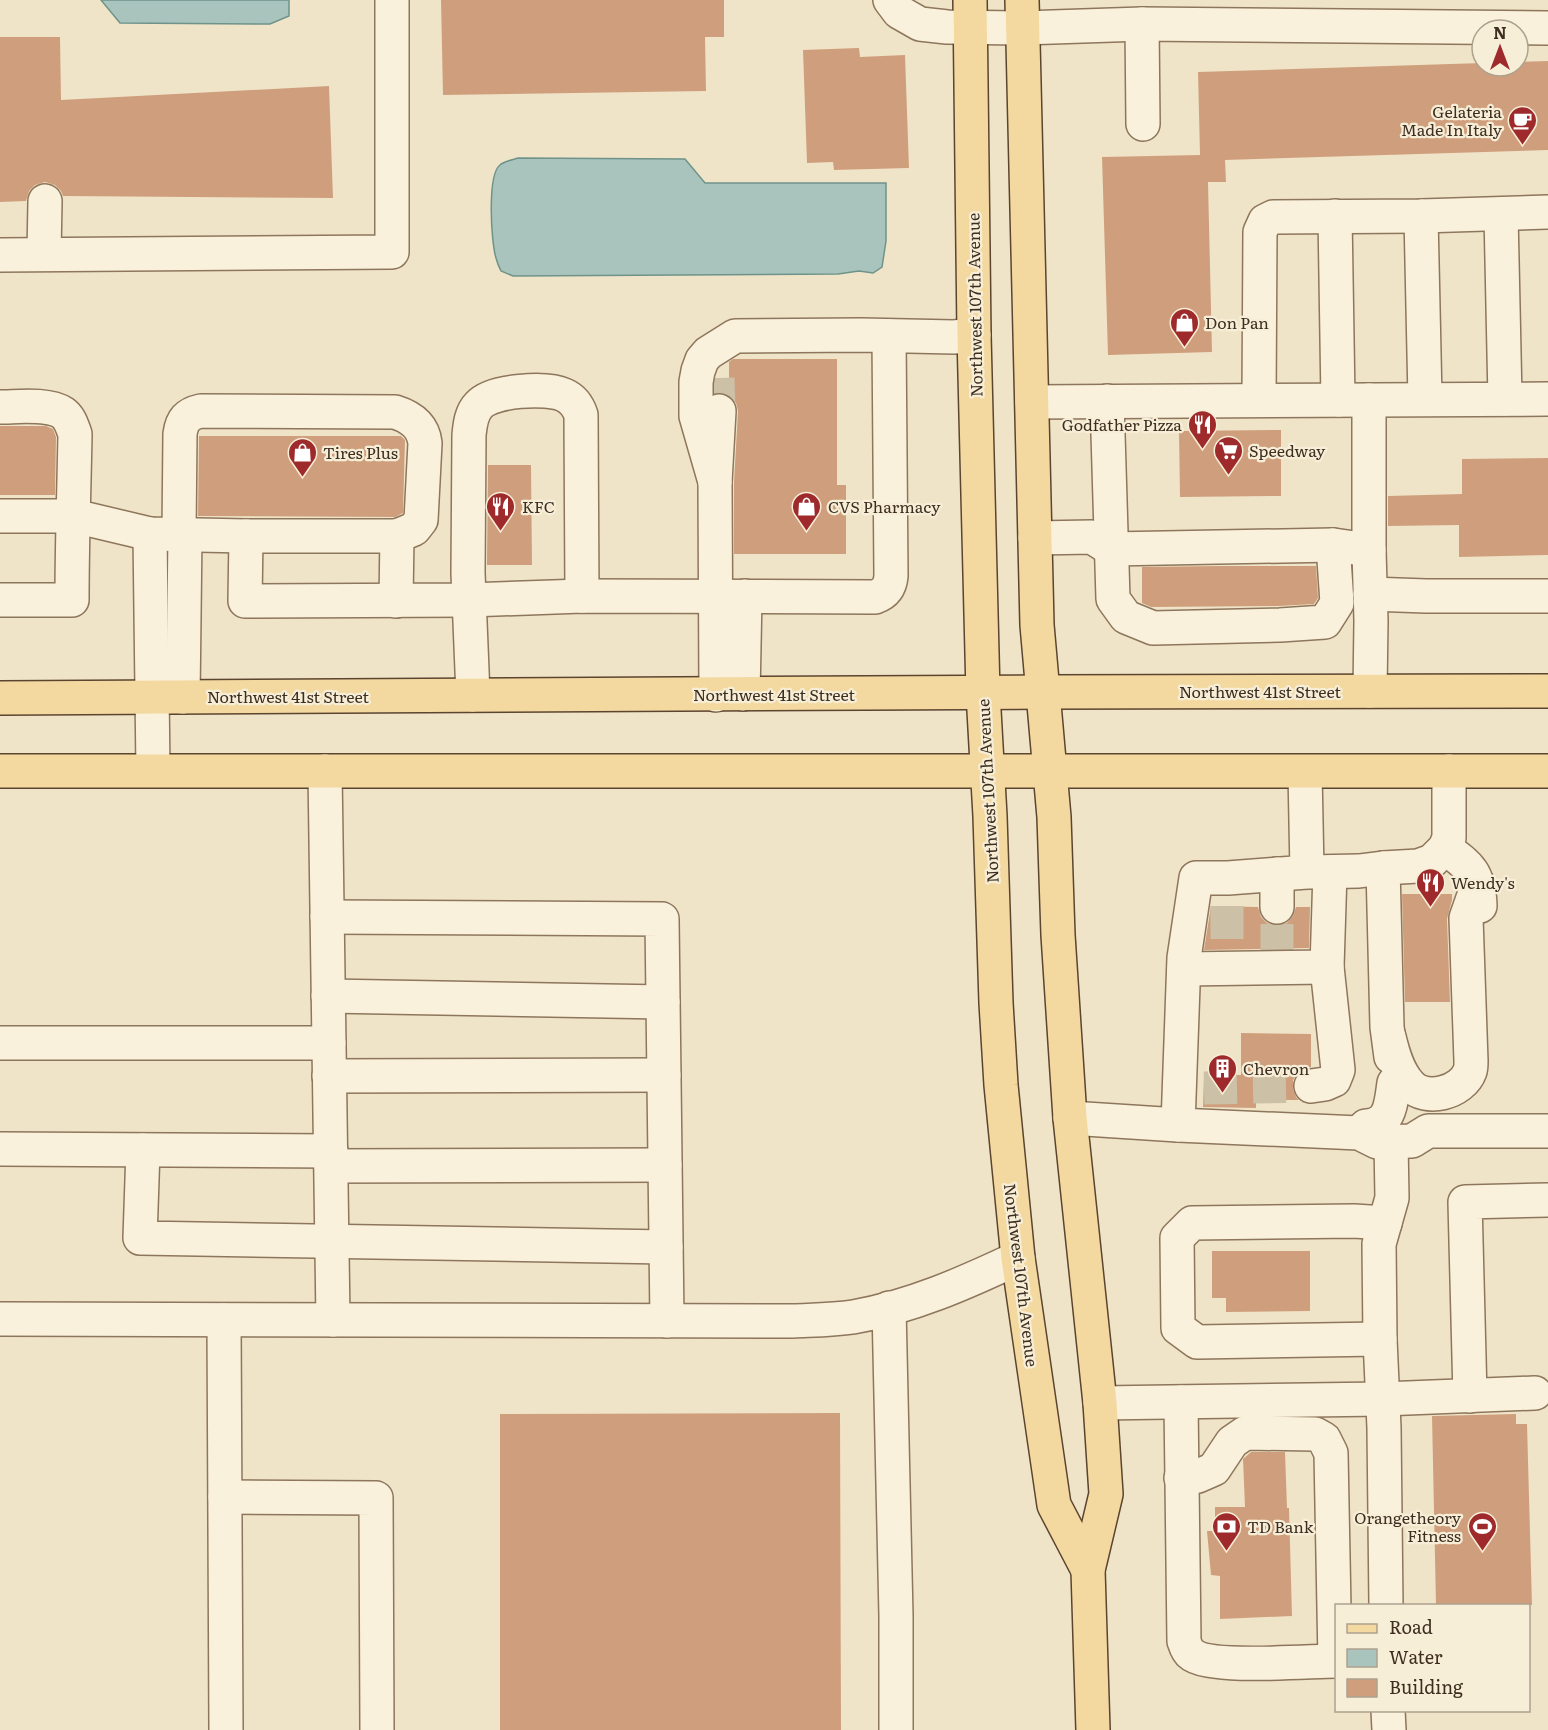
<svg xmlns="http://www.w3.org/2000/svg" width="1548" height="1730" font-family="Literata,serif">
  <rect width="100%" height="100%" fill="#f0e4c8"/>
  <!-- water -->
  <g fill="#a9c4bc" stroke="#6f938a" stroke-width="1.5">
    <polygon points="101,0 289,0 289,16 270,24 120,23"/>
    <path d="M518 158 685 159 705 183H886V241L882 267 873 273 859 271 838 274 513 276 501 271C499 267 497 262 496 258 491 242 487 175 500 165 504 161 513 160 518 158Z"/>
  </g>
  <!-- building -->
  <g fill="#cf9f7d">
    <polygon points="441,0 724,0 724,37 705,37 706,91 443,95"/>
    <polygon points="0,37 60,37 61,100 329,86 333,198 63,196 61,191 55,185 45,182 35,185 29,191 26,201 0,202"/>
    <polygon points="859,48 860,57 905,55 909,168 834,170 833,162 807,163 803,50"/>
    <polygon points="1548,61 1548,150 1225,160 1226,182 1208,182 1212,352 1108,355 1102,157 1200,155 1198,72 1482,63 1482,66 1518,66 1518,62"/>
    <polygon points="733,359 837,359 837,485 846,485 846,554 734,554 734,482 738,411 736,403 730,396 721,392 715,393 716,378 729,378 729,362"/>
    <polygon points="0,426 46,426 53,429 56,437 55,495 0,495"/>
    <polygon points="1281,430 1281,496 1180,497 1179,431"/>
    <polygon points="199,436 401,436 405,440 403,513 395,517 198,516"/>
    <polygon points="1548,458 1548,555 1459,557 1459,525 1388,526 1388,496 1462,494 1462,459"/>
    <polygon points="488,465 531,465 532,565 487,565"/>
    <polygon points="1219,566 1316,566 1318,598 1314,604 1279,606 1151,607 1142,603 1142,567"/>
    <polygon points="1402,894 1452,894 1452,900 1447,919 1450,1002 1405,1002"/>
    <polygon points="1211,906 1258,907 1261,917 1267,923 1276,926 1287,923 1293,916 1296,907 1310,907 1309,948 1204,950"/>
    <polygon points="1241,1033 1311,1034 1311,1067 1300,1071 1293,1080 1293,1089 1296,1097 1299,1100 1256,1100 1256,1108 1203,1107 1204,1075 1241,1075"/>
    <polygon points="1212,1251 1310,1251 1310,1311 1226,1312 1226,1298 1212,1298"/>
    <polygon points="840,1413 841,1730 500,1730 500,1414"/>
    <polygon points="1516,1414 1516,1424 1527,1424 1532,1605 1436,1605 1432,1416"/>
    <polygon points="1251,1452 1285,1452 1287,1508 1289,1508 1292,1616 1220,1619 1220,1576 1211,1575 1207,1531 1215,1531 1215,1507 1245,1507 1243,1459"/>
  </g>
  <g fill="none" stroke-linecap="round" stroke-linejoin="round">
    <!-- minor-tunnel -->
    <g stroke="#ccc0a6" stroke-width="33" stroke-dasharray="33 16" stroke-linecap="butt">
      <polyline points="718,378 719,411"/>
      <polyline points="1227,906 1227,956"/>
      <polyline points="1277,957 1277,907"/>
      <polyline points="1204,1088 1311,1086"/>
    </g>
    <defs>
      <g id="minor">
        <polyline points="890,0 899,12 920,24 947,27 1023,28 1142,24 1548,28"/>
        <polyline points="1142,24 1143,124"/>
        <polyline points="1501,214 1505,399"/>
        <polyline points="1335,216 1338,400"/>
        <polyline points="1421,216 1425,399"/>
        <polyline points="44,254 45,201"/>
        <polyline points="0,255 392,252 392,0"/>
        <polyline points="1259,400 1260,232 1265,221 1273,217 1421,216 1548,212"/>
        <polyline points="1369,400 1369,550 1371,621 1370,691"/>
        <polyline points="1107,401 1113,599 1126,617 1153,628 1280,625 1325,622 1337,603 1333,545"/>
        <polyline points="1032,402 1548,399"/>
        <path d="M0 407C17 407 48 403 63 413 70 418 72 426 75 434 74 489 72 544 72 600H0"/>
        <polyline points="715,482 696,416 696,382 698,371 702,360 708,353 735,336 862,335 954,337 974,335"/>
        <polyline points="0,516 74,516 150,534 246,536 397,536"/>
        <polyline points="150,534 153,770"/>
        <path d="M179 534 180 434C182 420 187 414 201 411L395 412C411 417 423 426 425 443L421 520 414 529 397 536 396 601"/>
        <path d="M246 536 245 601 469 600 582 596 875 597C886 593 890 587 891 576L889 336"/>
        <polyline points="1035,538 1092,537 1111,549 1333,545 1369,550"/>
        <polyline points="1370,594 1426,596 1548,596"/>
        <polyline points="743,694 745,596"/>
        <path d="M473 695 468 573 469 435C470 425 471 413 479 405 492 390 547 387 564 395 573 399 578 406 581 415L582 596"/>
        <polyline points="716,695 715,482 719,411"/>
        <polyline points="183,697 185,534"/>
        <polyline points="325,771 333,1320"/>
        <path d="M1445 848C1471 867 1479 873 1480 906"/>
        <polyline points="1383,868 1387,1027 1391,1057"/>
        <polyline points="1310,872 1359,871 1383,868 1418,866 1432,861 1445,848 1449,838 1449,771"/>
        <polyline points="1277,874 1277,907"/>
        <polyline points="327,917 662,919 667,1321"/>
        <polyline points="1184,969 1327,967 1330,872"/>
        <polyline points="328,996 663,1002"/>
        <path d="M1389 1037C1393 1054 1398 1072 1410 1085 1426 1102 1462 1093 1470 1071 1471 1068 1471 1065 1471 1061L1466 918 1478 884"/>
        <polyline points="0,1043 329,1043"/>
        <polyline points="329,1076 664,1075"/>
        <polyline points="1311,1086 1325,1084 1334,1080 1338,1070 1327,967"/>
        <polyline points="1070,1118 1178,1125 1184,958 1196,878 1228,878 1307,872 1305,772"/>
        <polyline points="1178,1125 1359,1133 1377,1142 1412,1141 1428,1131 1548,1131"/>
        <path d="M1359 1133 1366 1126C1391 1125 1391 1103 1394 1083"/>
        <polyline points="0,1149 331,1151"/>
        <polyline points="143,1150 140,1238 666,1247"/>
        <polyline points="331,1166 665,1165"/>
        <polyline points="889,1308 896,1616 896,1730"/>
        <path d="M0 1319 793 1321C813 1320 833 1320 853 1317 911 1307 965 1283 1018 1258"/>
        <polyline points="224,1320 226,1730"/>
        <polyline points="1380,1339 1197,1342 1178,1328 1177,1238 1192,1223 1354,1221 1385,1223"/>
        <polyline points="1470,1396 1465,1202 1548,1200"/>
        <path d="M1181 1402 1184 1641C1185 1644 1187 1651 1190 1653 1207 1670 1309 1661 1336 1661"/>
        <polyline points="1100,1403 1383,1399 1535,1393"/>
        <polyline points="1181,1478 1198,1476 1214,1469 1232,1442 1245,1433 1315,1434 1324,1439 1331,1453 1335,1661"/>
        <polyline points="225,1497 376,1498 377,1730"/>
        <polyline points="1386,1606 1384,1428 1380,1339 1379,1244 1392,1198 1391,1142"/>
        <polyline points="1388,1710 1389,1730"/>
      </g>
      <g id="major">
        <polyline points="970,0 974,335 983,693 990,816 996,1003 1001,1085 1018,1258 1054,1505 1088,1570"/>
        <polyline points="1022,0 1037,625 1054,817 1058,935 1070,1118 1100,1403 1106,1494 1088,1570 1093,1730"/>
        <polyline points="0,698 1043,692 1548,691"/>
        <polyline points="0,771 1548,771"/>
      </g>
    </defs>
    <!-- minor casing -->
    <use href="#minor" stroke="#8d765c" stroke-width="36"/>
    <!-- major casing -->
    <use href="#major" stroke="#5b4430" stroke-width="36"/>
    <!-- minor -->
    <use href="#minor" stroke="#faf1dc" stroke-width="33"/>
    <!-- major -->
    <use href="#major" stroke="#f3d9a0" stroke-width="33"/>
  </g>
  <!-- icons -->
  <defs>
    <symbol id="cafe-pin" viewBox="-11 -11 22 30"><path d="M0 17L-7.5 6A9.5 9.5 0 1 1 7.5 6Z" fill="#9e2a2b" stroke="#f7eed8"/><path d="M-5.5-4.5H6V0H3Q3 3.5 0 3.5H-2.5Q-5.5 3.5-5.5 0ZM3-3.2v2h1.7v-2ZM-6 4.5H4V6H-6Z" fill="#fff"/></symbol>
    <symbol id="shop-pin" viewBox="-11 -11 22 30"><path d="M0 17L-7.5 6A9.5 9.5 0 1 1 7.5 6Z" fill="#9e2a2b" stroke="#f7eed8"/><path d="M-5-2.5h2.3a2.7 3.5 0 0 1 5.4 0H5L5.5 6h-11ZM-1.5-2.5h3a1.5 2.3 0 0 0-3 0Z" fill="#fff"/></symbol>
    <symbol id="restaurant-pin" viewBox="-11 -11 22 30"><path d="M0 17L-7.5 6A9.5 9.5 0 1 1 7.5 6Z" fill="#9e2a2b" stroke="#f7eed8"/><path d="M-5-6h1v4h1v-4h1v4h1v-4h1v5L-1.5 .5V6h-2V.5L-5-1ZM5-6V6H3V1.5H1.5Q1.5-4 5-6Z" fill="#fff"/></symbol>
    <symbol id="supermarket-pin" viewBox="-11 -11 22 30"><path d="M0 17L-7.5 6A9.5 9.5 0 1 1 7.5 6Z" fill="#9e2a2b" stroke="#f7eed8"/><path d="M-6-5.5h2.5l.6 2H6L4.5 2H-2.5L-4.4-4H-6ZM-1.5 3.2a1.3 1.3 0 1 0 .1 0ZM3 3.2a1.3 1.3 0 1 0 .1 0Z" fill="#fff"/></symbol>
    <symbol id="building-pin" viewBox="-11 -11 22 30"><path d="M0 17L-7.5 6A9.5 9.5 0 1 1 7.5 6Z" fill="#9e2a2b" stroke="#f7eed8"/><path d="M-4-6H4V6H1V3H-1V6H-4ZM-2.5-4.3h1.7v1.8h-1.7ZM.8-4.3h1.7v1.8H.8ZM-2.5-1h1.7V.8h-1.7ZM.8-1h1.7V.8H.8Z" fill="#fff"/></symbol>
    <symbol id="bank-pin" viewBox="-11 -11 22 30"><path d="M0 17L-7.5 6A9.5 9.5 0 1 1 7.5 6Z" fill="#9e2a2b" stroke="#f7eed8"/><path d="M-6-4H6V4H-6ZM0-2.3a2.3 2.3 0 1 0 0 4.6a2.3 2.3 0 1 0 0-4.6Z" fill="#fff"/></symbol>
    <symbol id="stadium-pin" viewBox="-11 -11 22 30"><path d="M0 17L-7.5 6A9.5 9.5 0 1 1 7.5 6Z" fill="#9e2a2b" stroke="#f7eed8"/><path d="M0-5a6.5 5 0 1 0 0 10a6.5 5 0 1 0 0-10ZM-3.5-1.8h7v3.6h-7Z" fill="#fff"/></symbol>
  </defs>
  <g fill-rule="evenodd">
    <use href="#cafe-pin" x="1506" y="104" width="33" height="45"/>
    <use href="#shop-pin" x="1168" y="306" width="33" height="45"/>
    <use href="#restaurant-pin" x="1186" y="408" width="33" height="45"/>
    <use href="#supermarket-pin" x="1212" y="434" width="33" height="45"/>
    <use href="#shop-pin" x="286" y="436" width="33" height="45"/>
    <use href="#restaurant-pin" x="484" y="490" width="33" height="45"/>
    <use href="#shop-pin" x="790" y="490" width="33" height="45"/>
    <use href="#restaurant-pin" x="1414" y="866" width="33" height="45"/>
    <use href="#building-pin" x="1206" y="1052" width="33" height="45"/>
    <use href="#bank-pin" x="1210" y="1510" width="33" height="45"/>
    <use href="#stadium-pin" x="1466" y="1510" width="33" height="45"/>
  </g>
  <g text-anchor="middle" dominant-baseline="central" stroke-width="4.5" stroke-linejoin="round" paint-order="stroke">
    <!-- poi labels -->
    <g font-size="16" fill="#3d2e20" stroke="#f7eed8" text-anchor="start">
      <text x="1502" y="111" text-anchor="end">Gelateria<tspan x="1502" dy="18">Made In Italy</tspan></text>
      <text x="1205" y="322">Don Pan</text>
      <text x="1182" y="424" text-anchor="end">Godfather Pizza</text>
      <text x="1249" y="450">Speedway</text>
      <text x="323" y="452">Tires Plus</text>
      <text x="522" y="506">KFC</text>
      <text x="828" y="506">CVS Pharmacy</text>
      <text x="1451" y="882">Wendy's</text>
      <text x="1243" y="1068">Chevron</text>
      <text x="1461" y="1517" text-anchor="end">Orangetheory<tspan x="1461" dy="18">Fitness</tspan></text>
      <text x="1247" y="1526">TD Bank</text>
    </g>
    <!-- street labels -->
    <g font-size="16" fill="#3d2e20" stroke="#f7eed8">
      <text transform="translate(974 305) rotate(-91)">Northwest 107th Avenue</text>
      <text x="1260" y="691">Northwest 41st Street</text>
      <text x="774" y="694">Northwest 41st Street</text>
      <text x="288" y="696">Northwest 41st Street</text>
      <text transform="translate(987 791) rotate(-93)">Northwest 107th Avenue</text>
      <text transform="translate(1022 1275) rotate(83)">Northwest 107th Avenue</text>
    </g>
  </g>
  <!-- legend -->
  <rect x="1335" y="1604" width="195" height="108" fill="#f7eed8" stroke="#ada18e" stroke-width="1.5"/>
  <rect x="1347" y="1624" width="30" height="9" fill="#f3d9a0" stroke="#ada18e" stroke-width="1.5"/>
  <text x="1389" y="1634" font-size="18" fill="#3d2e20">Road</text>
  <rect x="1347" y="1649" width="30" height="18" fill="#a9c4bc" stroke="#ada18e" stroke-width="1.5"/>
  <text x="1389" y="1664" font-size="18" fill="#3d2e20">Water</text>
  <rect x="1347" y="1679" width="30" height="18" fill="#cf9f7d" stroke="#ada18e" stroke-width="1.5"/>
  <text x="1389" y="1694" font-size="18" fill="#3d2e20">Building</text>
  <!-- north arrow -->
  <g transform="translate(1500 48)"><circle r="28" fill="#f7eed8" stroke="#ada18e" stroke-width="1.5"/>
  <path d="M0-4.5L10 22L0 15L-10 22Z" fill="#9e2a2b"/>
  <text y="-9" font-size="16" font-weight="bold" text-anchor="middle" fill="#3d2e20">N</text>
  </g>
</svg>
